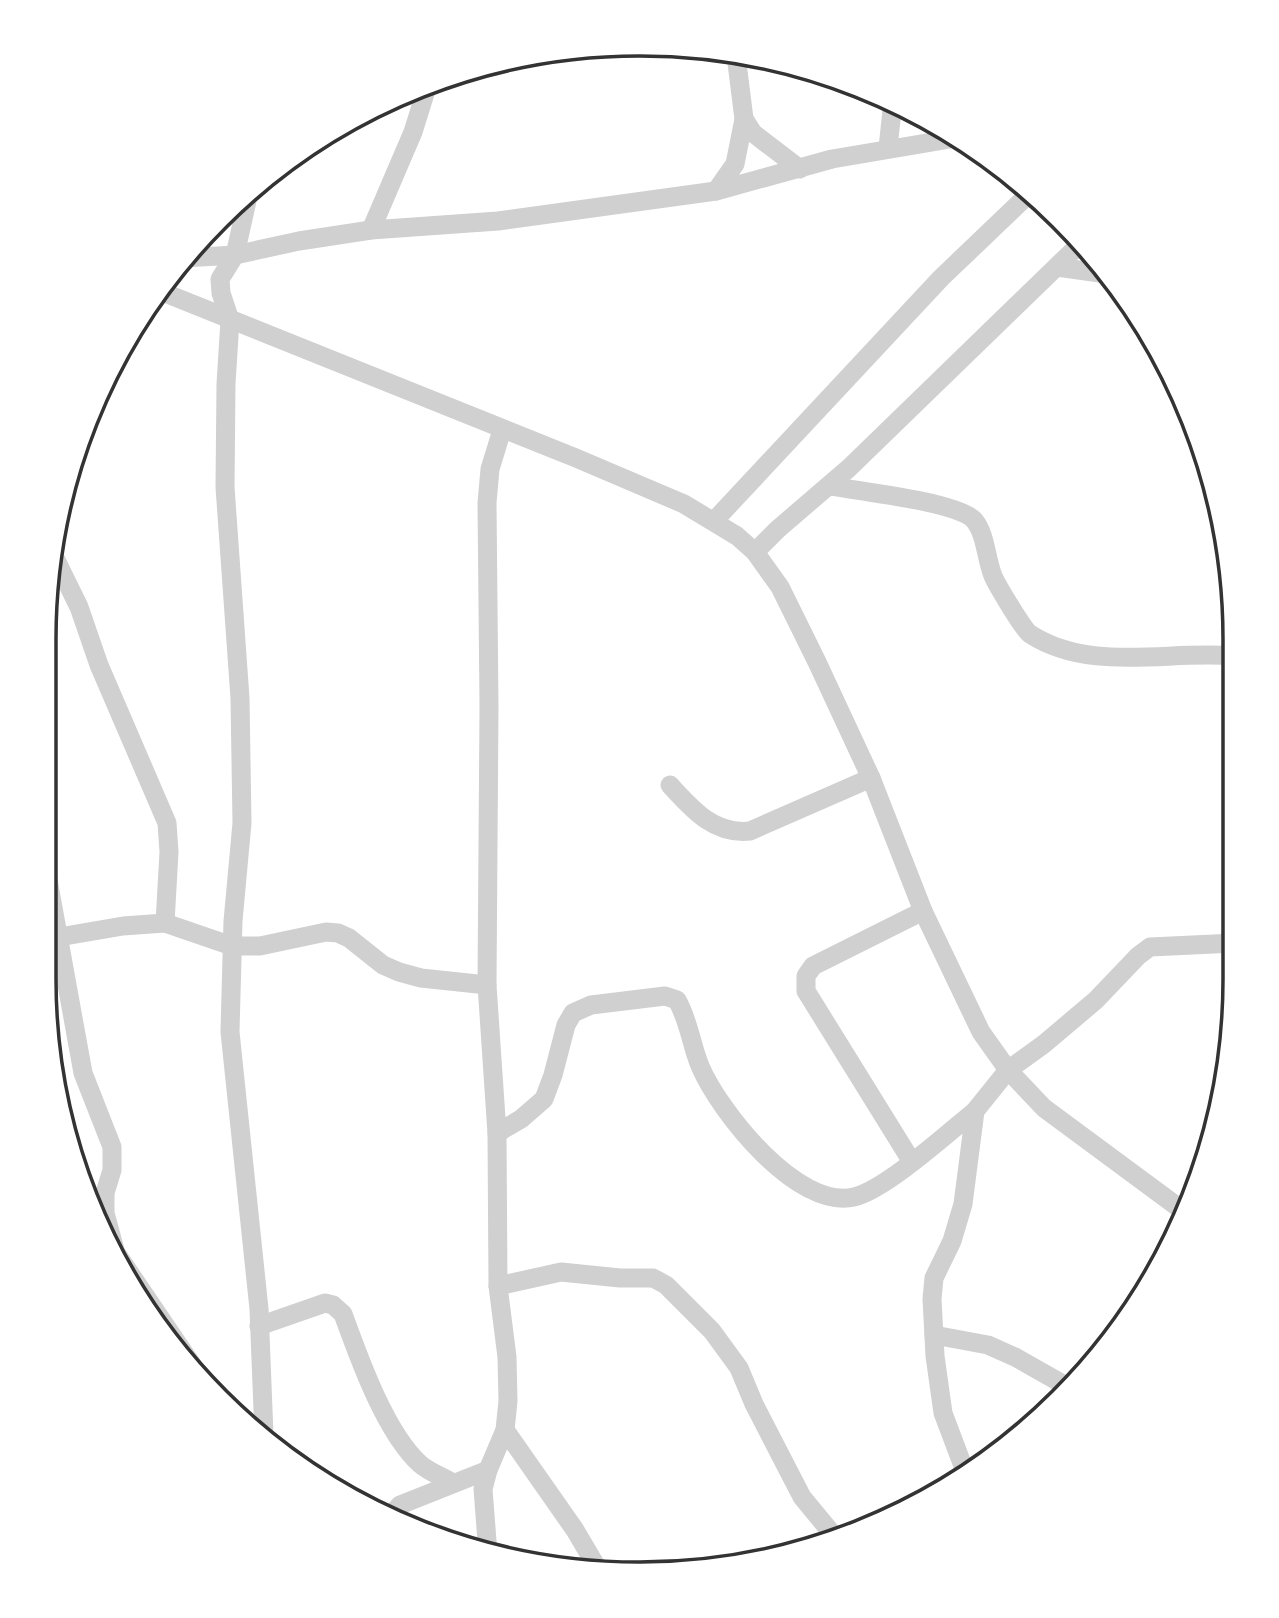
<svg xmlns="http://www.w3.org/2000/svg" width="1279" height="1618" font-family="Mulish,sans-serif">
  <rect width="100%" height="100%" fill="#fff"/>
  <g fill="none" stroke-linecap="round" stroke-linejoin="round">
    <!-- minor -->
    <g stroke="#d0d0d0" stroke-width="19">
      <polyline points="744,119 753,133 800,169"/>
      <polyline points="888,148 893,101"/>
      <polyline points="716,191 735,164 744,119 736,55"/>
      <polyline points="247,201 235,255 220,279 221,293 230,320 226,384 225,487 240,698 242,823 233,921 230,1032 259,1309 264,1435"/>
      <polyline points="371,230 413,132 428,84"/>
      <polyline points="184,258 235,255 299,241 371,230 498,221 716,191 832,159 956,138"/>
      <polyline points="1057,267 1107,274"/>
      <polyline points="160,291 576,458 684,504 737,536 755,552 780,587 817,662 871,778 923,911 981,1032 1008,1070 1044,1108 1186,1213"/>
      <path d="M830 486C859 491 957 502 974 520 986 534 986 559 993 576 997 585 1023 629 1030 634 1090 673 1168 650 1234 656"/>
      <polyline points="714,521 941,278 1030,193"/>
      <polyline points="755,552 778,529 849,468 1082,242"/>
      <polyline points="54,556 79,607 99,665 167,823 169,852 165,923"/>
      <path d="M670 785C692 809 714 835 750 831L871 778"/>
      <polyline points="44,858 83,1073 112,1147 112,1170 105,1193 105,1213 115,1250"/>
      <polyline points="59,937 123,926 165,923 232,946 260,946 326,932 338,933 349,938 383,965 399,972 421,978 487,985"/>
      <path d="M497 1133 521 1119 544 1099 553 1075 566 1025 573 1013 591 1005 665 996 677 1000C689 1021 691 1044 700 1066 719 1111 797 1210 854 1197 885 1190 948 1133 975 1111"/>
      <polyline points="912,1162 806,991 806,976 813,966 923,911"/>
      <polyline points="110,1244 195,1369"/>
      <polyline points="498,1286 561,1272 620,1278 653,1278 666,1285 712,1331 739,1368 754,1404 802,1497 835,1537"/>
      <path d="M259 1326 325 1303 333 1305 343 1314C359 1358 385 1432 420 1464 429 1472 443 1477 453 1483"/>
      <polyline points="934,1335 988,1345 1015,1357 1068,1387"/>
      <polyline points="505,1430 575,1530 598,1569"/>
      <polyline points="966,1474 943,1413 935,1356 932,1299 934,1278 952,1241 963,1204 975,1111 1008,1070 1044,1044 1096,1000 1138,956 1150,947 1235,943"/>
      <polyline points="391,1515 400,1505 488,1470"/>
      <polyline points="488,1554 483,1489 488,1470 505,1430 508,1401 507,1357 498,1286 497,1133 487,985 489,706 487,503 490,469 502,430"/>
    </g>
  </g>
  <!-- crop -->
  <path d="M0 0H1279V1618H0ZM639 56H640A583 583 0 0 1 1223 639V979A583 583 0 0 1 640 1562H639A583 583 0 0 1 56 979V639A583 583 0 0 1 639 56Z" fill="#fff" fill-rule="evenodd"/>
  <path fill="none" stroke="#333" stroke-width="3.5" d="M639 56H640A583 583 0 0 1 1223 639V979A583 583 0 0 1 640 1562H639A583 583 0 0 1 56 979V639A583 583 0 0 1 639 56Z"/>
</svg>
